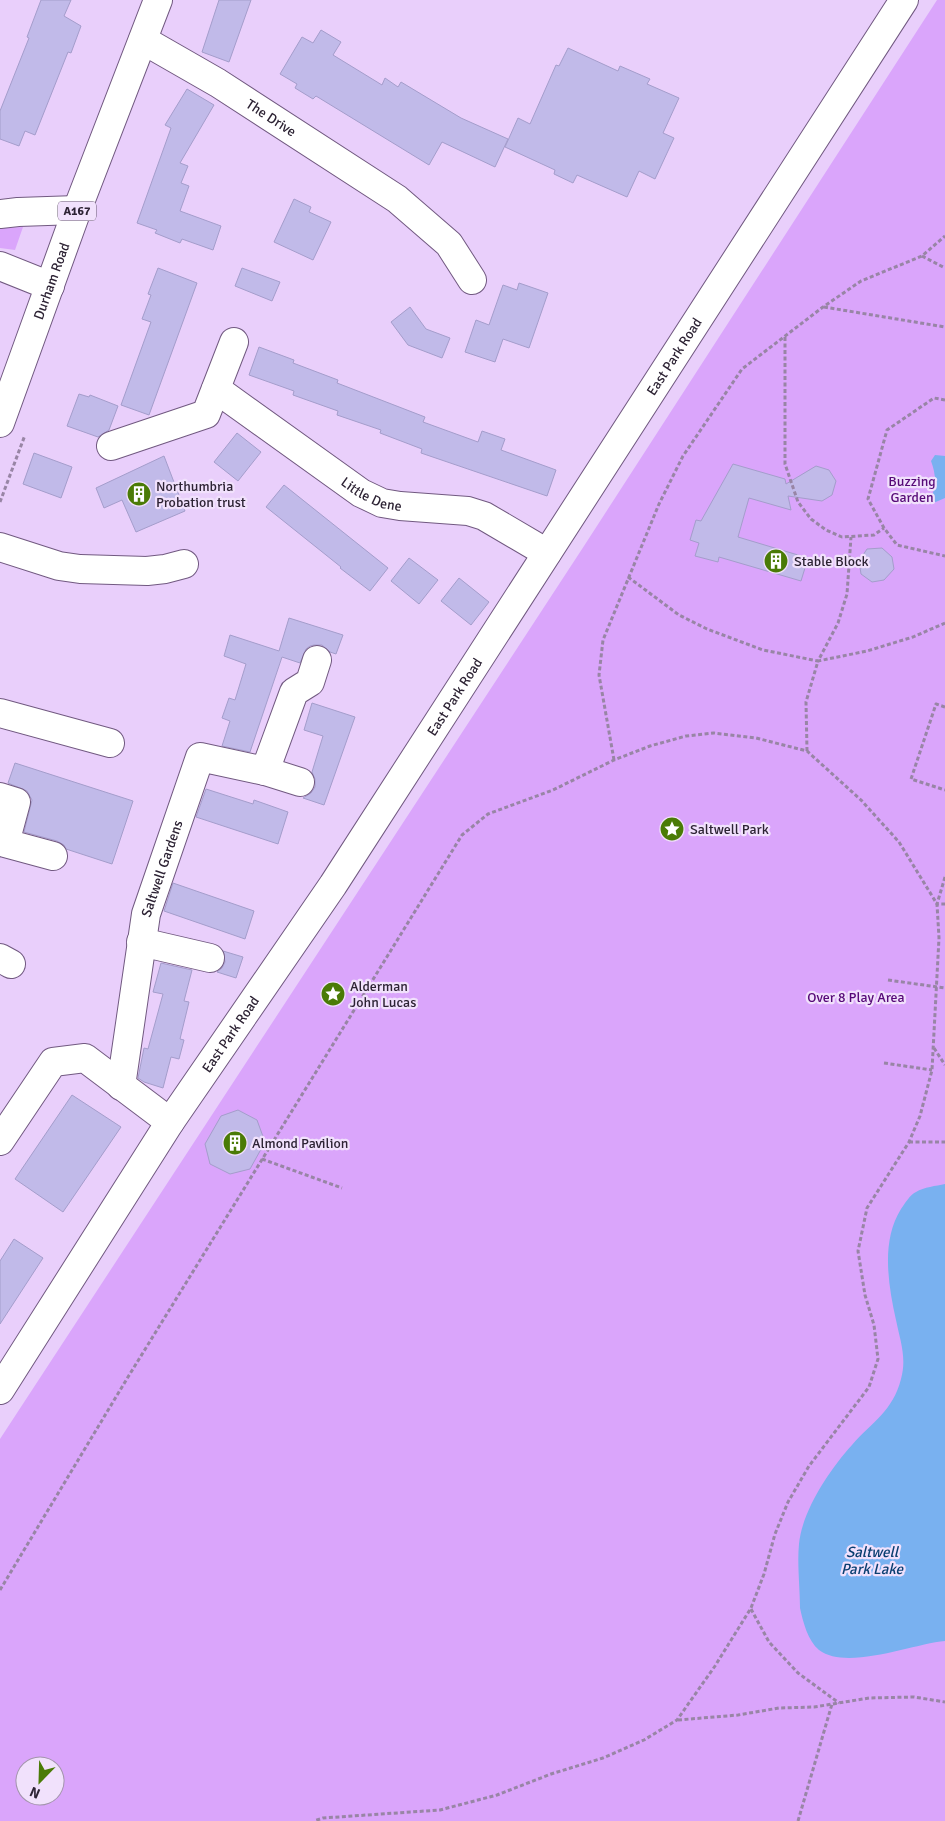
<svg xmlns="http://www.w3.org/2000/svg" width="945" height="1821" font-family="Signika,sans-serif">
  <rect width="100%" height="100%" fill="#e9cffb"/>
  <!-- green -->
  <g fill="#daa5fb" fill-rule="evenodd">
    <path d="M937 0H945V1821H0V1439L584 546ZM25 1766H55V1796H25Z"/>
    <polygon points="23,227 15,250 0,248 0,228"/>
  </g>
  <!-- water -->
  <g fill="#79b1f0">
    <path d="M935 455 945 456V498L931 504 930 500C937 487 936 474 931 461Z"/>
    <path d="M945 1184V1641C912 1644 847 1671 819 1650 808 1641 803 1622 800 1608 800 1589 797 1563 799 1544 802 1511 830 1469 852 1445 872 1422 893 1411 901 1379 907 1358 900 1340 896 1320 888 1284 881 1241 901 1209 905 1203 910 1195 916 1192 924 1187 936 1186 945 1184Z"/>
  </g>
  <!-- building -->
  <g fill="#c1bae9" stroke="#a49dcb">
    <polygon points="41,0 71,0 64,16 81,26 71,53 68,52 35,135 25,131 19,146 0,139 0,111 29,38 27,37"/>
    <polygon points="219,0 251,0 229,62 202,52"/>
    <polygon points="321,30 341,42 333,55 382,85 385,78 398,87 401,82 461,118 508,139 495,167 442,142 429,165 316,96 313,99 295,88 297,84 280,74 302,37 313,43"/>
    <polygon points="568,48 618,71 620,66 650,79 647,84 679,98 663,133 674,138 655,179 639,171 627,197 577,175 573,183 554,174 555,170 505,147 518,118 530,124 556,65 559,66"/>
    <polygon points="187,89 214,105 180,163 188,166 181,183 189,186 180,211 221,226 213,250 182,239 180,243 155,233 157,230 137,223 171,128 165,125"/>
    <polygon points="294,199 311,207 309,212 331,222 313,260 274,242"/>
    <polygon points="158,268 197,283 149,415 121,405 151,322 142,319 151,295 148,294"/>
    <polygon points="242,268 280,282 272,301 235,286"/>
    <polygon points="519,283 548,293 529,348 503,339 495,362 465,352 476,320 489,325 503,285 517,290"/>
    <polygon points="410,307 426,329 450,338 442,358 408,345 391,322"/>
    <polygon points="259,347 294,360 293,363 338,380 337,383 425,417 423,422 478,442 482,431 505,439 501,450 556,470 547,496 421,453 422,449 380,433 381,430 337,415 338,411 293,395 294,391 249,375"/>
    <polygon points="79,394 89,397 90,395 118,406 109,430 98,437 67,426"/>
    <polygon points="237,433 261,452 238,481 214,462"/>
    <polygon points="34,453 72,467 61,498 23,484"/>
    <polygon points="164,456 185,511 136,532 122,500 104,508 96,488"/>
    <polygon points="733,464 785,479 786,484 816,466 829,470 836,481 832,495 822,501 788,496 791,510 749,498 738,537 808,558 801,581 719,557 718,562 695,556 699,543 690,540 696,520 701,521"/>
    <polygon points="284,485 388,568 370,591 340,568 341,567 266,507"/>
    <polygon points="882,548 892,557 894,569 884,580 872,582 861,574 859,561 867,549"/>
    <polygon points="409,558 438,580 419,604 391,581"/>
    <polygon points="459,578 489,602 471,625 441,601"/>
    <polygon points="289,618 343,635 336,654 330,652 322,645 314,645 310,646 306,649 300,663 282,657 250,752 222,746 230,721 222,718 229,698 235,700 246,664 224,656 230,635 279,651"/>
    <polygon points="312,703 355,717 324,805 303,798 311,793 315,787 315,779 312,772 323,736 304,730"/>
    <polygon points="15,763 133,801 112,864 66,849 64,845 57,841 24,832 32,800 27,791 8,783"/>
    <polygon points="206,789 253,804 254,800 288,812 278,844 196,817"/>
    <polygon points="173,883 254,911 245,939 164,911"/>
    <polygon points="223,951 243,957 236,978 217,972 222,968 225,962"/>
    <polygon points="161,963 192,970 184,1001 189,1002 180,1039 184,1040 179,1059 171,1057 163,1088 144,1082 138,1078 144,1048 148,1049 163,994 153,992"/>
    <polygon points="72,1095 121,1127 63,1212 15,1179"/>
    <polygon points="238,1110 257,1120 265,1142 250,1169 230,1174 210,1164 205,1144 221,1116"/>
    <polygon points="14,1239 43,1258 0,1324 0,1261"/>
  </g>
  <g fill="none" stroke-linecap="round" stroke-linejoin="round">
    <defs>
      <g id="minor">
        <path id="s1" d="M143 40 218 83 397 199 449 244 472 280"/>
        <polyline points="0,214 18,212 77,210"/>
        <polyline points="0,266 50,286"/>
        <path id="s2" d="M216 389 361 493 382 503 400 506 468 511 484 516 547 553"/>
        <polyline points="111,446 206,414 234,342"/>
        <polyline points="0,547 59,566 80,569 147,571 165,569 184,564"/>
        <polyline points="0,713 110,743"/>
        <polyline points="265,771 294,692 310,682 317,660"/>
        <polyline points="0,797 16,802 5,843 53,856"/>
        <polyline points="141,942 210,958"/>
        <polyline points="0,958 11,964"/>
        <path id="s3" d="M121 1086 146 914 200 757 265 771 300 782"/>
        <polyline points="0,1141 53,1062 85,1058 170,1122"/>
        <path id="s4" d="M0 1390 170 1122 333 885 904 0"/>
      </g>
      <g id="major">
        <path id="s5" d="M0 423 77 210 158 0"/>
      </g>
    </defs>
    <!-- minor casing -->
    <use href="#minor" stroke="#715980" stroke-width="30"/>
    <!-- major casing -->
    <use href="#major" stroke="#715980" stroke-width="30"/>
    <!-- path -->
    <g stroke="#9885a5" stroke-width="3" stroke-dasharray="4 2.5" stroke-linecap="butt">
      <polyline points="922,256 945,268"/>
      <polyline points="824,307 945,327"/>
      <polyline points="785,337 785,464 798,502 811,519 826,530 842,537 874,535 884,528"/>
      <polyline points="945,400 934,398 887,430 868,499 884,528 897,545 945,556"/>
      <polyline points="0,502 25,435"/>
      <polyline points="628,577 679,615 707,629 763,650 818,661 838,623 847,594 851,537"/>
      <polyline points="945,707 936,704 911,779 945,790"/>
      <polyline points="807,751 806,702 818,661 867,651 913,637 945,623"/>
      <polyline points="614,760 599,675 603,640 659,504 683,456 742,369 823,307 861,281 922,256 945,236"/>
      <polyline points="945,877 937,904 945,904"/>
      <polyline points="888,980 945,988"/>
      <polyline points="934,1048 945,1065"/>
      <polyline points="884,1063 932,1070"/>
      <polyline points="909,1142 945,1142"/>
      <polyline points="262,1159 342,1188"/>
      <polyline points="0,1590 128,1377 462,835 488,814 553,790 614,760 650,746 686,736 714,733 756,738 807,751 861,800 899,842 937,904 939,938 932,1070 920,1116 909,1142 867,1208 858,1251 865,1295 874,1325 878,1359 869,1387 809,1466 788,1502 775,1534 764,1574 751,1608 715,1666 677,1720 644,1740 603,1758 551,1774 497,1795 440,1810 323,1818 314,1821"/>
      <polyline points="751,1609 769,1642 798,1673 839,1703"/>
      <polyline points="678,1720 738,1715 779,1708 814,1707 869,1698 914,1697 945,1702"/>
      <polyline points="798,1821 832,1704"/>
    </g>
    <!-- minor -->
    <use href="#minor" stroke="#fff" stroke-width="28"/>
    <!-- major -->
    <use href="#major" stroke="#fff" stroke-width="28"/>
  </g>
  <!-- icons -->
  <defs>
    <symbol id="building-disc" viewBox="-11 -11 22 22"><circle r="9.5" fill="#4a7b06" stroke="#f1e1fc"/><path d="M-4-6H4V6H1V3H-1V6H-4ZM-2.5-4.3h1.7v1.8h-1.7ZM.8-4.3h1.7v1.8H.8ZM-2.5-1h1.7V.8h-1.7ZM.8-1h1.7V.8H.8Z" fill="#fff"/></symbol>
    <symbol id="sight-disc" viewBox="-11 -11 22 22"><circle r="9.5" fill="#4a7b06" stroke="#f1e1fc"/><path d="M0-6L1.8-2.2L6-1.7L2.9 1.2L3.7 5.4L0 3.3L-3.7 5.4L-2.9 1.2L-6-1.7L-1.8-2.2Z" fill="#fff"/></symbol>
  </defs>
  <g fill-rule="evenodd">
    <use href="#building-disc" x="125" y="480" width="28" height="28"/>
    <use href="#building-disc" x="762" y="547" width="28" height="28"/>
    <use href="#sight-disc" x="658" y="815" width="28" height="28"/>
    <use href="#sight-disc" x="319" y="980" width="28" height="28"/>
    <use href="#building-disc" x="221" y="1129" width="28" height="28"/>
  </g>
  <g text-anchor="middle" dominant-baseline="central" stroke-width="4.5" stroke-linejoin="round" paint-order="stroke">
    <!-- shield labels -->
    <rect fill="#f1e1fc" stroke="#685c70" stroke-width="1" x="58" y="201.5" width="38" height="19" rx="4"/>
    <g font-size="12" font-weight="bold" fill="#2d2334">
      <text x="77" y="211">A167</text>
    </g>
    <!-- street labels -->
    <g font-size="14" fill="#2d2334" stroke="#f1e1fc">
      <text stroke="none"><textPath href="#s1" startOffset="150">The Drive</textPath></text>
      <text stroke="none"><textPath href="#s5" startOffset="151">Durham Road</textPath></text>
      <text stroke="none"><textPath href="#s4" startOffset="1234">East Park Road</textPath></text>
      <text stroke="none"><textPath href="#s2" startOffset="189">Little Dene</textPath></text>
      <text stroke="none"><textPath href="#s4" startOffset="829">East Park Road</textPath></text>
      <text stroke="none"><textPath href="#s3" startOffset="222">Saltwell Gardens</textPath></text>
      <text stroke="none"><textPath href="#s4" startOffset="424">East Park Road</textPath></text>
    </g>
    <!-- park labels -->
    <g font-size="14" fill="#560977" stroke="#f1e1fc">
      <text x="912" y="481">Buzzing<tspan x="912" dy="16">Garden</tspan></text>
      <text x="856" y="997">Over 8 Play Area</text>
    </g>
    <!-- poi labels -->
    <g font-size="14" fill="#2d2334" stroke="#f1e1fc" text-anchor="start">
      <text x="156" y="486">Northumbria<tspan x="156" dy="16">Probation trust</tspan></text>
      <text x="794" y="561">Stable Block</text>
      <text x="690" y="829">Saltwell Park</text>
      <text x="350" y="986">Alderman<tspan x="350" dy="16">John Lucas</tspan></text>
      <text x="252" y="1143">Almond Pavilion</text>
    </g>
    <!-- water labels -->
    <g font-size="15" font-style="italic" fill="#0a3f71" stroke="#f1e1fc">
      <text x="872" y="1552">Saltwell<tspan x="872" dy="17">Park Lake</tspan></text>
    </g>
  </g>
  <!-- north arrow -->
  <g transform="translate(40 1781) rotate(203)"><circle r="24" fill="#f1e1fc" stroke="#a395ac"/>
  <path d="M0-4L9 19L0 12L-9 19Z" fill="#4a7b06"/>
  <text y="-8" font-size="14" font-weight="bold" text-anchor="middle" fill="#2d2334">N</text>
  </g>
</svg>
